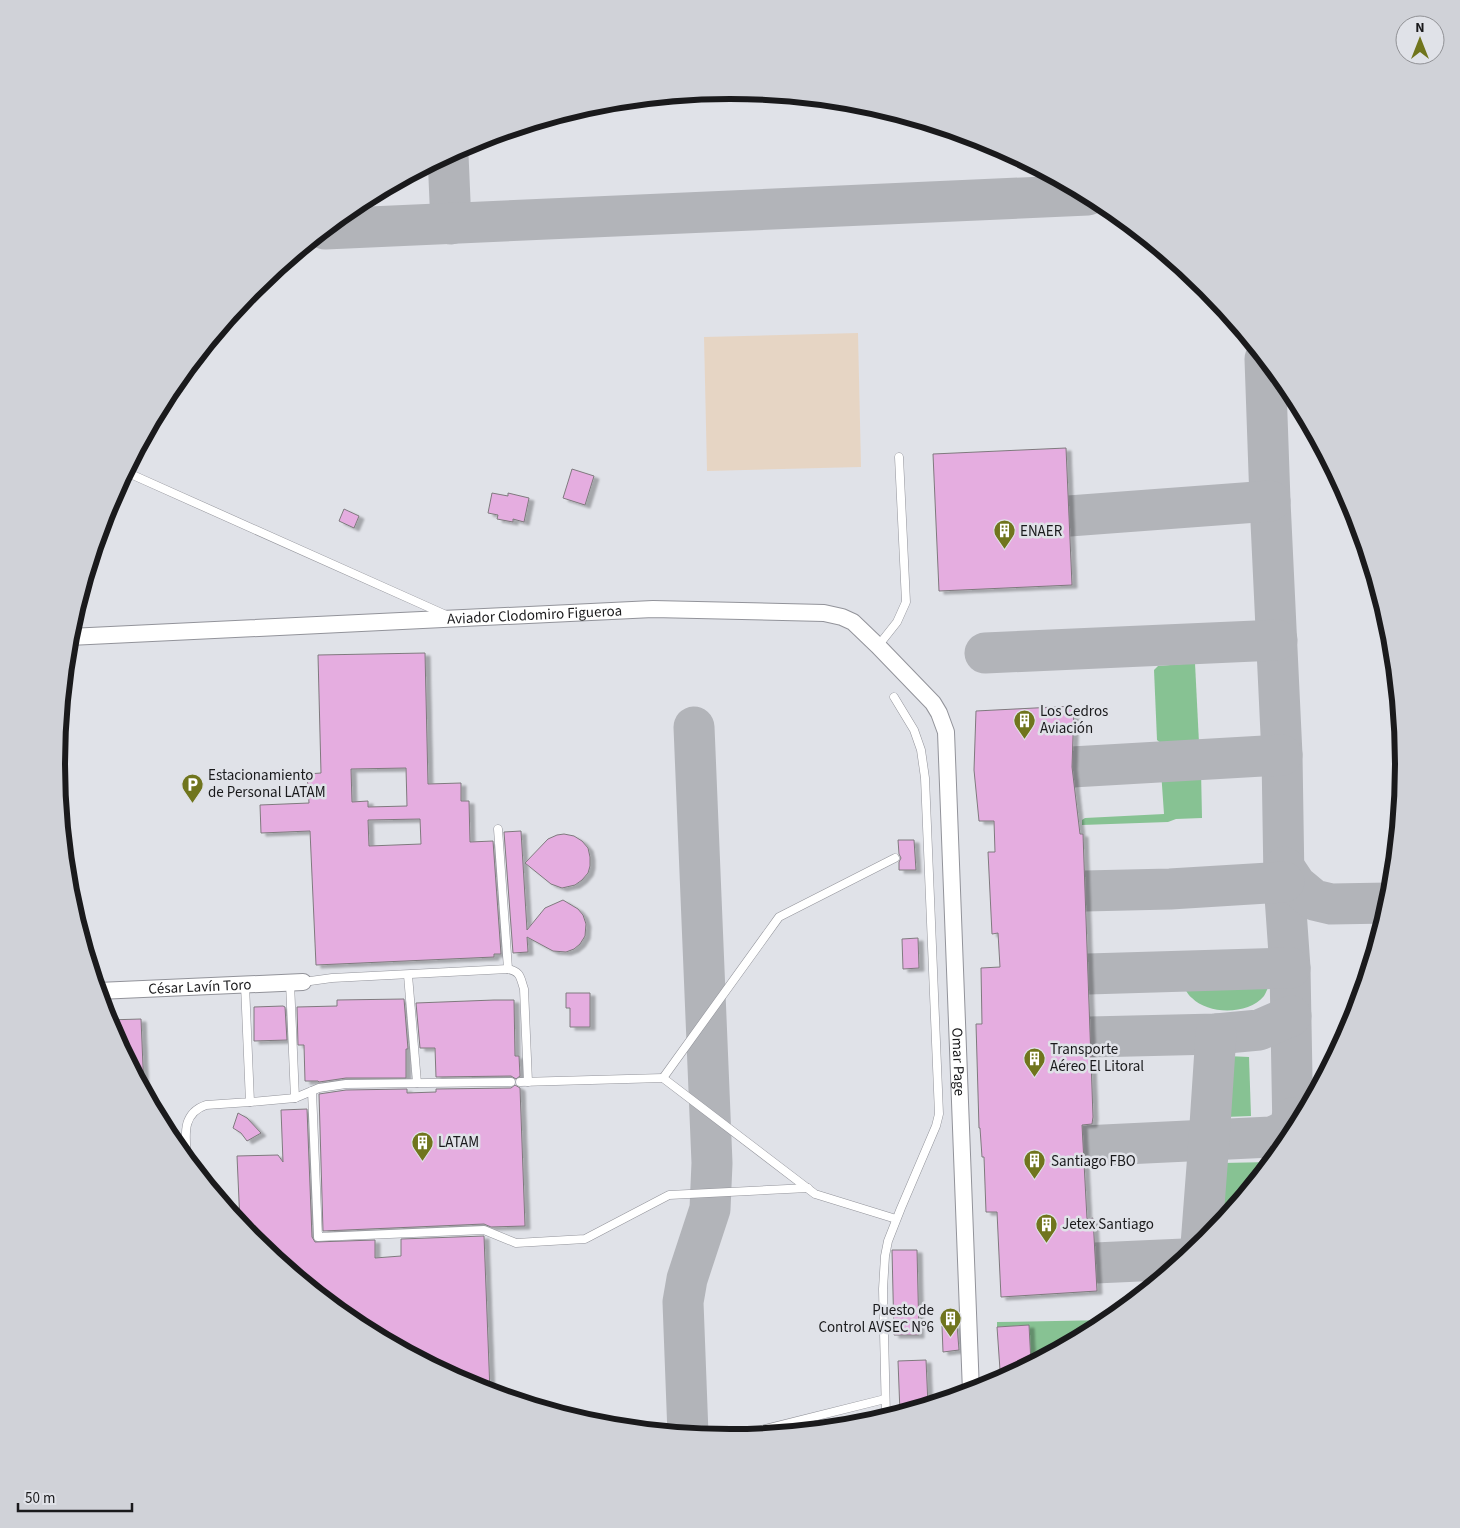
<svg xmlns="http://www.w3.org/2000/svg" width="1460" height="1528" font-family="'Source Sans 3',sans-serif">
  <defs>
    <filter id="shadow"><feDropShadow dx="5" dy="3" stdDeviation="1" flood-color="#0004"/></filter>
  </defs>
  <rect width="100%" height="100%" fill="#e0e2e8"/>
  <!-- industrial -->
  <polygon fill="#e6d5c4" points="858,333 861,467 707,471 704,337"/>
  <!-- green -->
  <g fill="#87c293">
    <polygon points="1195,663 1199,743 1162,744 1157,740 1154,670 1158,666"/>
    <polygon points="1201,770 1202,818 1176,819 1168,822 1082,825 1082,820 1085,818 1164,814 1161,771"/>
    <path d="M1269 986C1267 989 1266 993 1264 996 1248 1015 1209 1015 1192 998 1189 996 1187 992 1185 989Z"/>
    <polygon points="1227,1056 1249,1057 1251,1116 1225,1117"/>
    <polygon points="1271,1162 1217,1227 1222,1163"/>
    <polygon points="1109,1320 1084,1335 1081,1335 1066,1345 1031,1363 1029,1325 997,1327 997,1322"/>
  </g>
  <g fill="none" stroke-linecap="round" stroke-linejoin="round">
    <!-- taxiway -->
    <g stroke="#b2b4b9" stroke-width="41">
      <polyline points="448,155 451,224"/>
      <polyline points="325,229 1088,195"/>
      <polyline points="1265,359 1270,501 1282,755 1284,882 1290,968 1293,1133"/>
      <polyline points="1069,516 1270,501"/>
      <polyline points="985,653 1277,640"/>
      <polyline points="1072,767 1282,755"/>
      <polyline points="1284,867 1296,885 1314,900 1331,904 1389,903"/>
      <polyline points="1085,891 1170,889 1284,882"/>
      <polyline points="1088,974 1290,968"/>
      <polyline points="1090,1037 1216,1034 1259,1030 1291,1016"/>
      <path d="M1083 1146 1271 1137C1282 1133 1289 1130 1292 1118"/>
      <polyline points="1201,1245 1209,1140 1216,1034"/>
      <polyline points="1095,1263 1184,1259"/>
      <polyline points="688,1434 683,1302 687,1279 710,1209 712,1163 694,727"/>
    </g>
  </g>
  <!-- building -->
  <g fill="#e5ade0" stroke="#7f7a7e" fill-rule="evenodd" filter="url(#shadow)">
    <polygon points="1066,448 1072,585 939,591 933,454"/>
    <polygon points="572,469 594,476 585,505 563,498"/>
    <polygon points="492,493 508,496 508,493 529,498 524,522 513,519 513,522 497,519 498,515 488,513"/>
    <polygon points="344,509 359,516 354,528 339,521"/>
    <path d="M425 653 428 784 461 783V801H469L470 842 493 841 501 954H494V957L316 965 310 831 261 833 260 805 309 803 307 774 321 773 318 655ZM406 768 407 806 368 807V801L352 802 351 769ZM420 819 421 844 369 846 368 820Z"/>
    <polygon points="1074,706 1072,767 1080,834 1083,834 1093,1117 1092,1124 1082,1125 1087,1219 1093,1218 1097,1291 1001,1297 997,1212 986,1212 984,1157 982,1157 980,1128 979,1128 976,1024 982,1024 981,968 1000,967 998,933 992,934 988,852 995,852 994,821 979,821 974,770 976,711"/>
    <polygon points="521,831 527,930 545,908 563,900 578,909 583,915 586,924 585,936 580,944 574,949 566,952 553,951 527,937 528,952 513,953 504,832"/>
    <polygon points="564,834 574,836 582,841 588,848 590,857 590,866 588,873 582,880 575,885 562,888 551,884 525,863 548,839 557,835"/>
    <polygon points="898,840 914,840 916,870 899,870 899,862 901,858 899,854"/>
    <polygon points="918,938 919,968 903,969 902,939"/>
    <polygon points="566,993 590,993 590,1027 570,1027 570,1008 566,1008"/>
    <polygon points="404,999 408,1049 406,1049 406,1078 346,1078 319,1082 318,1081 305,1081 304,1045 298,1045 297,1007 337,1006 337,1000"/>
    <polygon points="494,1000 514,1000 515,1056 519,1056 520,1076 516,1079 511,1076 436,1077 435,1048 420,1048 416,1003"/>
    <polygon points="283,1006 285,1007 287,1040 254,1041 254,1007"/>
    <polygon points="141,1019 144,1090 107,1020"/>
    <polygon points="515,1085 520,1088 525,1226 491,1227 484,1224 323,1231 319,1094 346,1090 407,1089 407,1093 436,1092 436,1089 511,1088"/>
    <polygon points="307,1109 312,1237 315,1242 375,1240 375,1258 401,1256 401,1239 484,1236 490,1392 472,1386 355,1324 253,1240 240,1223 237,1156 278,1155 283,1162 281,1110"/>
    <polygon points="238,1113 247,1118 261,1133 247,1141 241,1133 233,1128"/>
    <polygon points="892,1250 917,1250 919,1335 894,1335"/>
    <polygon points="957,1325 959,1350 943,1352 942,1326"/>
    <polygon points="1029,1325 1031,1363 1020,1369 1000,1370 997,1327"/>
    <polygon points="926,1360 928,1405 900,1413 898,1361"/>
  </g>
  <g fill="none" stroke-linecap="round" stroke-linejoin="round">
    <defs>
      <g id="service">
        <polyline points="126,472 446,615"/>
        <polyline points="878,646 897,622 906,602 899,457"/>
        <path d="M508 969C521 972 520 977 524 989L528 1082"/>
        <polyline points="408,975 417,1083"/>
        <polyline points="303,982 332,978 508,969 498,829"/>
        <polyline points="290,983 295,1098"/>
        <polyline points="663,1078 779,917 895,858"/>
        <polyline points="520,1082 663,1078 815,1194 896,1219"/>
        <polyline points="312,1091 318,1237 484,1230 516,1243 585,1239 669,1195 808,1188"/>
        <polyline points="250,1102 295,1098 319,1088 346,1084 511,1082"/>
        <path d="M187 1159C186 1138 180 1114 206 1105L250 1102 245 985"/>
        <polyline points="886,1417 883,1289 885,1256 888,1241 901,1208 936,1126 939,1114 925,778 921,750 914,730 894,697"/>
        <polyline points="729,1438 885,1399"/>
      </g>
      <g id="minor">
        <path id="s1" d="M69 637 653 609 824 613 842 617 853 622 878 646 933 703 939 713 946 732 971 1392"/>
        <path id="s2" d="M98 991 303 982"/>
      </g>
    </defs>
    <!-- service casing -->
    <use href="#service" stroke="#92939a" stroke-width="9"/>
    <!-- minor casing -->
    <use href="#minor" stroke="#92939a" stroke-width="18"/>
    <!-- service -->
    <use href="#service" stroke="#fff" stroke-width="8"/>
    <!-- minor -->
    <use href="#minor" stroke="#fff" stroke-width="16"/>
  </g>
  <!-- icons -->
  <defs>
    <symbol id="building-pin" viewBox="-11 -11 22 30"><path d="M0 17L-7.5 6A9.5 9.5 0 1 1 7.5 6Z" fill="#70751d" stroke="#e0e2e8"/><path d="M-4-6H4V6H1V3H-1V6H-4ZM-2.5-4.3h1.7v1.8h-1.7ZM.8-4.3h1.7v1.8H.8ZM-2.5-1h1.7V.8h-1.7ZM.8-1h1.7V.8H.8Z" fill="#fff"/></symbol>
    <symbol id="parking-pin" viewBox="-11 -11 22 30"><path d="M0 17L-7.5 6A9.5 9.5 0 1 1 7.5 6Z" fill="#70751d" stroke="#e0e2e8"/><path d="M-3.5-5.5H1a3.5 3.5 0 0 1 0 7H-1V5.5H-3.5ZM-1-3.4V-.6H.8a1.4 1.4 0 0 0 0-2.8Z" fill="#fff"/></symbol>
  </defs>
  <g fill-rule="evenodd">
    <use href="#building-pin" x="992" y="518" width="25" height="34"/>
    <use href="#building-pin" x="1012" y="708" width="25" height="34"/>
    <use href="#parking-pin" x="180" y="772" width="25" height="34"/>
    <use href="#building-pin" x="1022" y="1046" width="25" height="34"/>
    <use href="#building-pin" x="410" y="1130" width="25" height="34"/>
    <use href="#building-pin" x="1022" y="1148" width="25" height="34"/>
    <use href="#building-pin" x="1034" y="1212" width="25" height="34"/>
    <use href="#building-pin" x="938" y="1306" width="25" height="34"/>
  </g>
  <g text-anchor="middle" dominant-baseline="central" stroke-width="5" stroke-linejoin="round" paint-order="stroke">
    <!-- poi labels -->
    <g font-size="15" fill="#1a1a1c" stroke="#e0e2e8" text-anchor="start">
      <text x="1020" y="531">ENAER</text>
      <text x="1040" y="711">Los Cedros<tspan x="1040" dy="17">Aviación</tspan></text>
      <text x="208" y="775">Estacionamiento<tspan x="208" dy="17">de Personal LATAM</tspan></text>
      <text x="1050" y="1049">Transporte<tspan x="1050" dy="17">Aéreo El Litoral</tspan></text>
      <text x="438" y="1142">LATAM</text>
      <text x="1051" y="1161">Santiago FBO</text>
      <text x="1062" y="1224">Jetex Santiago</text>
      <text x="934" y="1310" text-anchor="end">Puesto de<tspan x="934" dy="17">Control AVSEC Nº6</tspan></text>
    </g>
    <!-- street labels -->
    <g font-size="15" fill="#1a1a1c" stroke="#e0e2e8">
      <text stroke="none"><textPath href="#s1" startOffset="466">Aviador Clodomiro Figueroa</textPath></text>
      <text stroke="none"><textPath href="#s2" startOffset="102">César Lavín Toro</textPath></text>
      <text stroke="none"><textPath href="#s1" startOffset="1262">Omar Page</textPath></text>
    </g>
  </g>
  <!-- crop -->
  <path d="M0 0H1460V1528H0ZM65 764a665 665 0 1 1 1330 0a665 665 0 1 1-1330 0Z" fill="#d0d2d8" fill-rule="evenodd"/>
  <path fill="none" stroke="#1a1a1c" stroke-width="6" d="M65 764a665 665 0 1 1 1330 0a665 665 0 1 1-1330 0Z"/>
  <!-- north arrow -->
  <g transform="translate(1420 40)"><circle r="24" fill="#e0e2e8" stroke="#919296"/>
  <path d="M0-4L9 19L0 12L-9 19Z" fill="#70751d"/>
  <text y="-8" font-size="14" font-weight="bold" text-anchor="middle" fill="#1a1a1c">N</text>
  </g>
  <!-- scale -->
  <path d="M18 1503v8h114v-8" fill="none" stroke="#1a1a1c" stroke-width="2.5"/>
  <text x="25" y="1503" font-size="15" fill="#1a1a1c" stroke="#e0e2e8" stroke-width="4" paint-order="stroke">50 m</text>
</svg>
